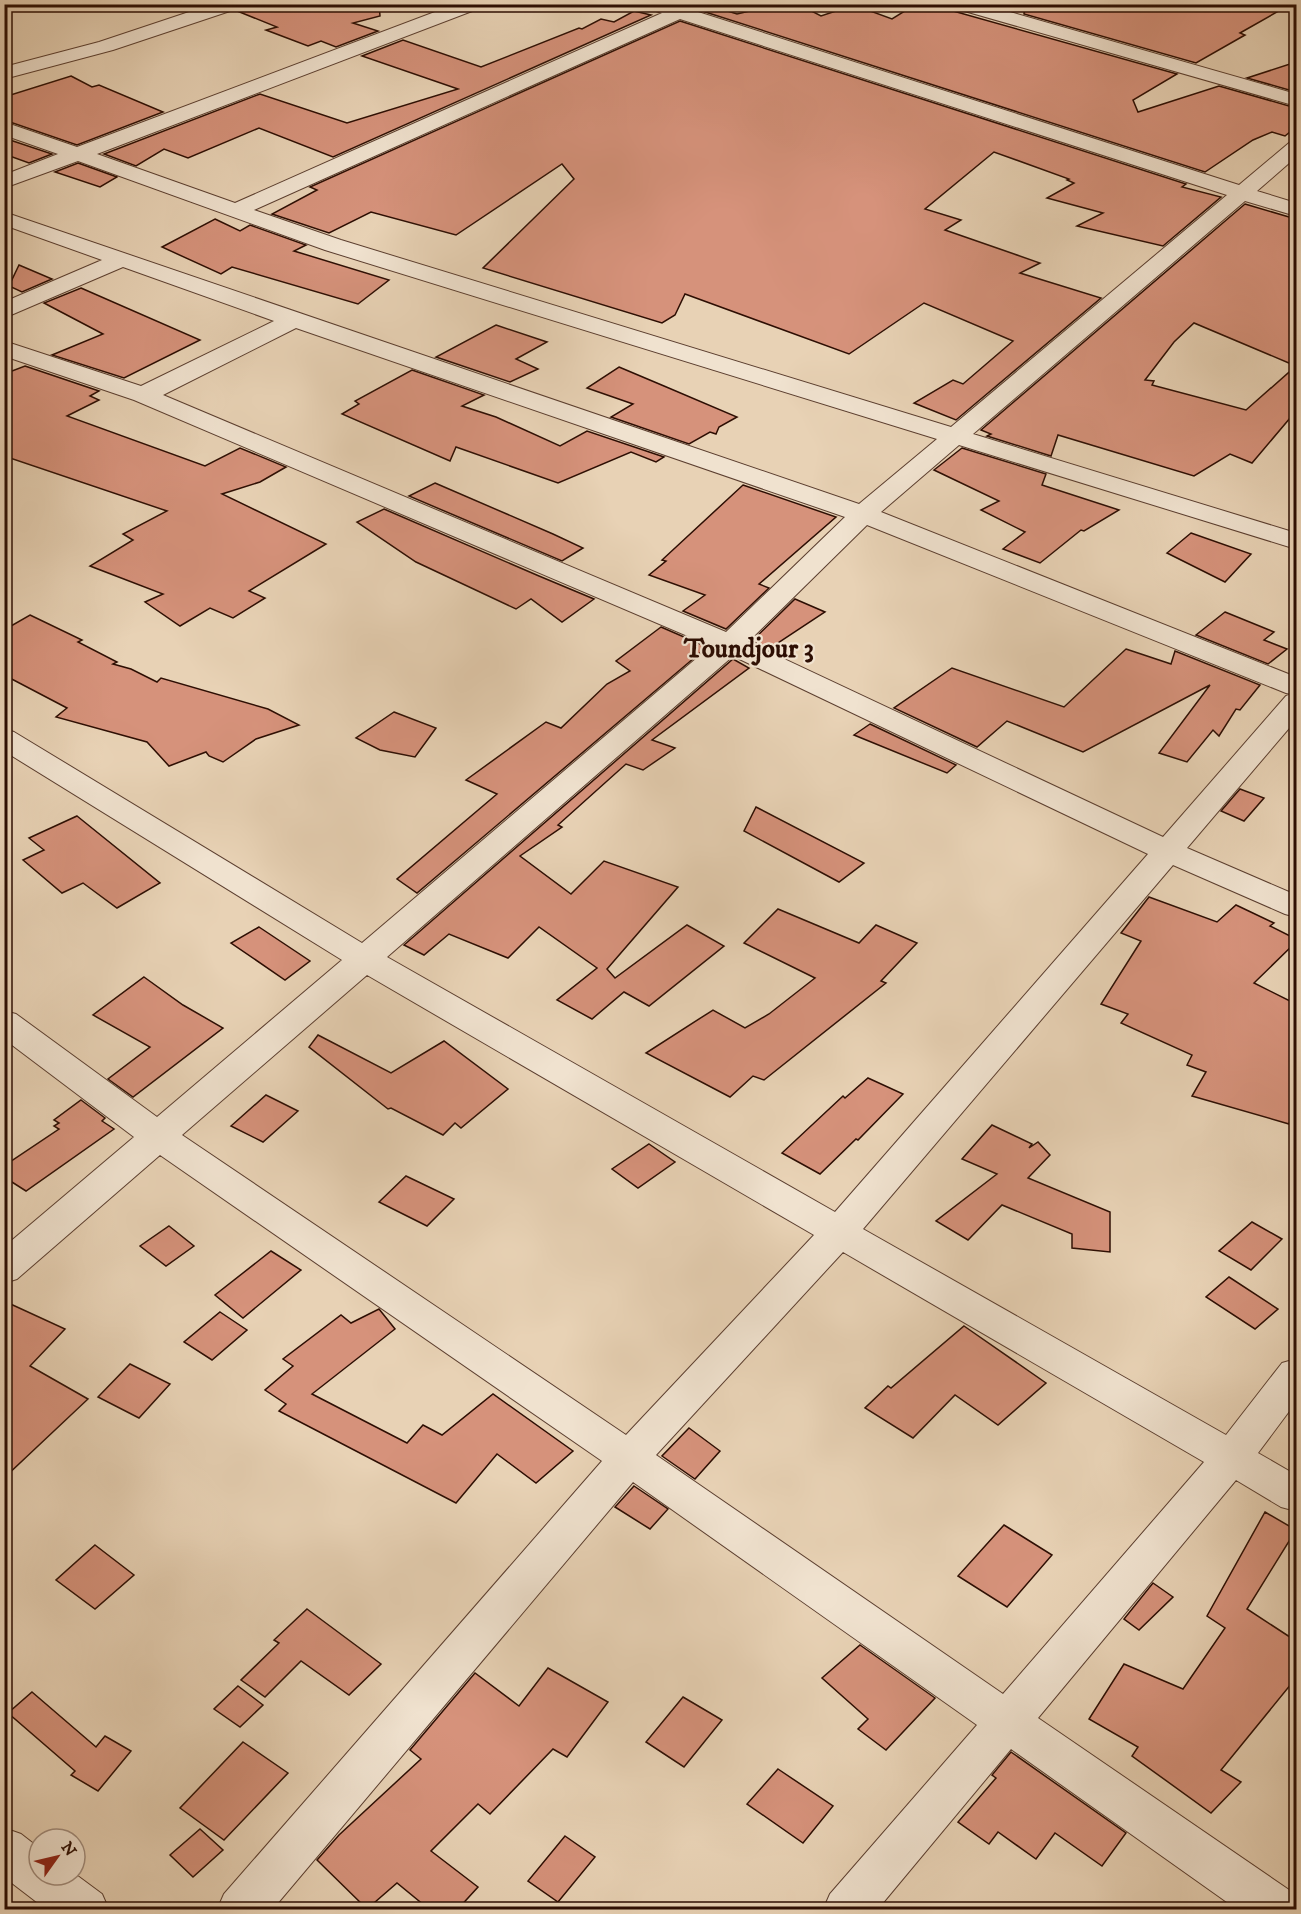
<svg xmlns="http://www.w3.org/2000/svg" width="1301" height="1914" font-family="'IM FELL DW Pica',serif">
  <rect width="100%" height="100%" fill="#e8d2b5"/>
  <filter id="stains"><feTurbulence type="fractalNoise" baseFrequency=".00333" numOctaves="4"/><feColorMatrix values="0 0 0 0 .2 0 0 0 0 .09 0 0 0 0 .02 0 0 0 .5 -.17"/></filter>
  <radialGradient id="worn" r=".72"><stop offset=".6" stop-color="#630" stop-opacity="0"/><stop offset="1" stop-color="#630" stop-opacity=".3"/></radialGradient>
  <!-- building -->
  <g fill="#d6927b" stroke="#2d0e03" stroke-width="1.5">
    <polygon points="244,4 379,4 380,16 353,23 378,31 336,47 321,41 308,46 266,30 277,27 237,11"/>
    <polygon points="780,4 798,4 821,16 854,5 892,19 916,4 939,7 1177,74 1133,100 1138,112 1219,86 1296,108 1296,127 1285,136 1272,132 1253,140 1205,172 699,10 708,5 737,14"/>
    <polygon points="1025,4 1291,4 1240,33 1245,35 1196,63 1024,14"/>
    <polygon points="634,11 651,15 333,157 259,128 188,158 164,149 136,166 104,154 260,94 347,123 458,89 362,56 403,40 481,67 579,28 582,29 601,19 614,22"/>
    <polygon points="680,21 1186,184 1182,187 1221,197 1163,246 1077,226 1103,213 1047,198 1074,183 1067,180 1069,179 994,152 925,209 961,220 945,230 1040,263 1020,273 1101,298 956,420 914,403 953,380 963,384 1013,341 924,303 849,354 685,294 675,315 662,323 483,268 574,179 562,164 456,235 371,212 329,233 272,214 317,190 310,187"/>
    <polygon points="1296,62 1296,92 1247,78"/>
    <polygon points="71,76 92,87 99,85 163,112 77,145 4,120 4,97"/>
    <polygon points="4,138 52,154 29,163 4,154"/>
    <polygon points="78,163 117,177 100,187 55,172"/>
    <polygon points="1245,204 1296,219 1296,366 1194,323 1174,342 1145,380 1154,381 1152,385 1246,410 1296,366 1296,411 1252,463 1230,454 1194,476 1058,435 1051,456 987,436 991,434 981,430"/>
    <polygon points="215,219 240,231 250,225 306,245 294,251 389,280 358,304 232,267 221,274 162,247"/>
    <polygon points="19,265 52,279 22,292 9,286"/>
    <polygon points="81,288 200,340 124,378 52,355 103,334 44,303"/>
    <polygon points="496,325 547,342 516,359 538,369 510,382 436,357"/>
    <polygon points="25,366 99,391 90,396 99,400 67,416 205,466 240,448 286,467 260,482 222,494 326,544 249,591 265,598 233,618 210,608 180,626 145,602 163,594 90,566 133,540 123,534 167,511 4,456 4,374"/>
    <polygon points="619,367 664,386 737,417 719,427 716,434 710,432 689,444 611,417 633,404 587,388"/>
    <polygon points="412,370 484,395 462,406 496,417 560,446 587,431 664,457 656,462 631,452 558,483 456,447 450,461 342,414 359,404 355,401"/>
    <polygon points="962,448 1046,474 1042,485 1119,510 1084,531 1081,530 1040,563 1003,549 1025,532 981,510 999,501 934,470"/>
    <polygon points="435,483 553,534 583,548 562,561 409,496"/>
    <polygon points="743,485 836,517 759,584 769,588 726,629 683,611 705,595 649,575 666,561 662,560"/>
    <polygon points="384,509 539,576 594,599 562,622 531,599 516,609 416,562 357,522"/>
    <polygon points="1191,533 1251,554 1225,582 1167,553"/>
    <polygon points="795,599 825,612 769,649 752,641"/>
    <polygon points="1225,612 1274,632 1264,640 1287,649 1268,664 1196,635"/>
    <polygon points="30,615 82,640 78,642 117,662 113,664 131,669 157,682 161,678 268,709 299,725 256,739 223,762 209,756 206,752 169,766 147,742 56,717 67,708 4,675 4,630"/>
    <polygon points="661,627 707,647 417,893 397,879 497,794 466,780 546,722 561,728 607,684 630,671 616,661"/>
    <polygon points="1126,649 1171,664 1175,651 1260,685 1240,710 1236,709 1219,736 1213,730 1187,762 1159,753 1210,685 1083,752 1007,721 977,747 894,708 952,668 1064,707"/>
    <polygon points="733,659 749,668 652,740 675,748 643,770 626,764 558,825 562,827 520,856 571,894 604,861 678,887 607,969 615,978 687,925 724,946 649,1006 624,992 592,1019 557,1000 597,968 539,927 508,958 449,934 424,955 404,945"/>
    <polygon points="394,712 436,728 415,757 380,750 356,738"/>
    <polygon points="870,724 956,765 947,773 854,735"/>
    <polygon points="1240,789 1264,798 1244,821 1221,811"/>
    <polygon points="756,807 864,863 839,882 744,831"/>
    <polygon points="77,816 160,883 117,908 83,883 62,893 23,860 44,850 29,838"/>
    <polygon points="1149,897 1217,922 1236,905 1274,923 1270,926 1296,939 1296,942 1254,983 1296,1004 1296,1102 1289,1124 1192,1096 1206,1072 1187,1065 1192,1055 1121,1023 1128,1014 1101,1004 1141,941 1121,933"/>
    <polygon points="778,909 859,943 876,925 917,943 881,981 886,983 764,1080 753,1076 730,1097 646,1053 713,1010 745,1028 769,1014 815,978 744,943"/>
    <polygon points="259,927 310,961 285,980 231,943"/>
    <polygon points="144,977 183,1005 223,1028 133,1097 108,1079 150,1047 93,1015"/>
    <polygon points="318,1035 391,1073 444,1041 508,1089 461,1128 455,1123 443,1135 391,1108 388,1109 309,1047"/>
    <polygon points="868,1078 903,1094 858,1140 856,1139 820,1174 782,1153 843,1096 845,1098"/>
    <polygon points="266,1095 298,1111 263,1142 231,1126"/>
    <polygon points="81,1100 105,1118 102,1121 114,1129 26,1191 4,1177 4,1166 59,1129 54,1126 59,1123 54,1120"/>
    <polygon points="992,1125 1032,1144 1029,1148 1038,1142 1050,1155 1028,1178 1110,1212 1110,1252 1072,1248 1072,1234 1002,1205 968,1240 936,1221 997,1174 962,1159"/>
    <polygon points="649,1144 675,1162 638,1188 612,1169"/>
    <polygon points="406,1176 454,1199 427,1226 379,1202"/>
    <polygon points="1252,1222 1282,1239 1251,1270 1219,1251"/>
    <polygon points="169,1226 194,1246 166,1266 140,1246"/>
    <polygon points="271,1251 301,1270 243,1318 215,1295"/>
    <polygon points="1229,1277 1278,1309 1255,1329 1206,1297"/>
    <polygon points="4,1301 65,1329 30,1366 88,1399 4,1478"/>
    <polygon points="379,1309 395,1329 312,1394 407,1443 423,1425 442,1435 493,1394 573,1451 536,1483 497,1454 456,1503 279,1411 286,1404 265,1390 293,1366 283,1359 341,1315 351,1323"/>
    <polygon points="220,1312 247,1330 212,1360 184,1342"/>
    <polygon points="964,1326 1046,1383 998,1425 955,1395 913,1438 865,1408 888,1386 891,1388"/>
    <polygon points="130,1364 170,1384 139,1418 98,1397"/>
    <polygon points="689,1428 720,1451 695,1479 662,1456"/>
    <polygon points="634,1486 668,1509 650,1529 615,1507"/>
    <polygon points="1265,1512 1296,1530 1247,1609 1296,1641 1296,1678 1221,1770 1241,1782 1211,1813 1132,1756 1138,1747 1089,1719 1124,1664 1183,1689 1225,1628 1207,1616"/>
    <polygon points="1004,1525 1052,1555 1007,1607 958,1576"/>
    <polygon points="95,1545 134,1575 95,1609 56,1580"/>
    <polygon points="1153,1583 1173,1597 1139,1630 1124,1619"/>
    <polygon points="307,1609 381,1664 349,1695 301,1661 265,1697 241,1680 279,1643 274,1640"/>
    <polygon points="860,1645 935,1698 886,1750 858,1729 868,1719 822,1678"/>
    <polygon points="548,1668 608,1702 567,1757 553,1749 490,1814 478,1804 431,1851 478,1887 457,1910 430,1910 397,1883 367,1909 317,1860 339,1835 421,1759 410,1750 475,1673 519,1706"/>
    <polygon points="238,1686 263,1705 240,1727 214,1709"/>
    <polygon points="32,1692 96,1747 105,1736 131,1751 98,1791 71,1775 75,1771 8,1713"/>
    <polygon points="683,1697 722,1720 684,1767 646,1742"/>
    <polygon points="243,1742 288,1773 224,1840 180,1808"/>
    <polygon points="1011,1752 1126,1833 1102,1866 1055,1833 1036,1859 998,1832 989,1844 958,1822 996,1778 992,1775"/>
    <polygon points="778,1769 833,1806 803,1843 747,1804"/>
    <polygon points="200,1829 223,1850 193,1877 170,1855"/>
    <polygon points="565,1836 595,1857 558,1902 528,1881"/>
  </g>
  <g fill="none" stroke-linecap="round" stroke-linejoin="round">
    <defs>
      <g id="minor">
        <polygon points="213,4 242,4 239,8 113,50 4,79 4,67 99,42"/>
        <path d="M456 4H483L480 8 97 154 235 203 662 13 647 8 644 4H695L697 8 695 11 1239 185 1289 143 1296 141V157L1257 191 1296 203V216L1245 201 973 434 1296 533V549L959 445 881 512 1296 677V720L1187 848 1296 895V917L1285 914 1173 865 863 1229 1226 1435 1282 1363 1296 1359V1402L1258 1453 1296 1475V1511L1281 1507 1236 1480 1038 1718 1295 1894 1296 1910H1238L1011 1749 877 1910H823L830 1894 977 1725 633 1482 272 1910H217L224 1894 602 1461 160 1155 17 1279 4 1283V1247L134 1137 4 1039V1011L16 1014 157 1117 342 960 4 751V729L14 732 362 943 711 646 134 400 4 356V341L141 386 274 321 123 267 4 318V302L102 260 4 225V212L859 504 937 439 325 250 78 161 4 188V175L58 154 4 135V122L77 147ZM680 19 1227 195 951 427 341 240 254 210ZM296 328 845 517 726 632 163 395ZM867 525 1286 693 1291 694 1286 696 1163 837 748 642ZM733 656 1148 854 835 1212 387 957ZM367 975 814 1235 626 1435 182 1135ZM843 1252 1204 1462 1003 1694 656 1455Z"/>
        <polygon points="951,4 982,4 1296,94 1296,106 954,8"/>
        <polygon points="4,1828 21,1834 39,1848 39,1875 75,1874 102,1894 109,1910 47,1910 4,1877"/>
      </g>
    </defs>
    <!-- minor casing -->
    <use href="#minor" stroke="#5c3f30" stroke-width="2"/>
    <!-- minor -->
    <use href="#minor" fill="#f0e2cf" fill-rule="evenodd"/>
  </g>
  <g text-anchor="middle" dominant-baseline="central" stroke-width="4.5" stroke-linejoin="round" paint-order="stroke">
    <!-- district labels -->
    <g font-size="27" font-weight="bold" fill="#2d0e03" stroke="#f0e2cf">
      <text x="749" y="649">Toundjour 3</text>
    </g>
  </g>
  <!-- margin -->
  <rect width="1301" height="1914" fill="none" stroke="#e8d2b5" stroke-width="24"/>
  <rect x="6" y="6" width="1289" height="1902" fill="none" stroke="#2d0e03" stroke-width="3"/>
  <rect x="12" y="12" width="1277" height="1890" fill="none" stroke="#2d0e03" stroke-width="1.5"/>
  <!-- north arrow -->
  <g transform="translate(57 1857) rotate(56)"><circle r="28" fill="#f0e2cf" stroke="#a28d7d" stroke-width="1.5"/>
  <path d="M0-4.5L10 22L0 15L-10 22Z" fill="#8f2418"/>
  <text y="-9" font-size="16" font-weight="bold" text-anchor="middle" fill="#2d0e03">N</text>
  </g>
  <rect width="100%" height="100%" filter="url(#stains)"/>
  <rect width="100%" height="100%" fill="url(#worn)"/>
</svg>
